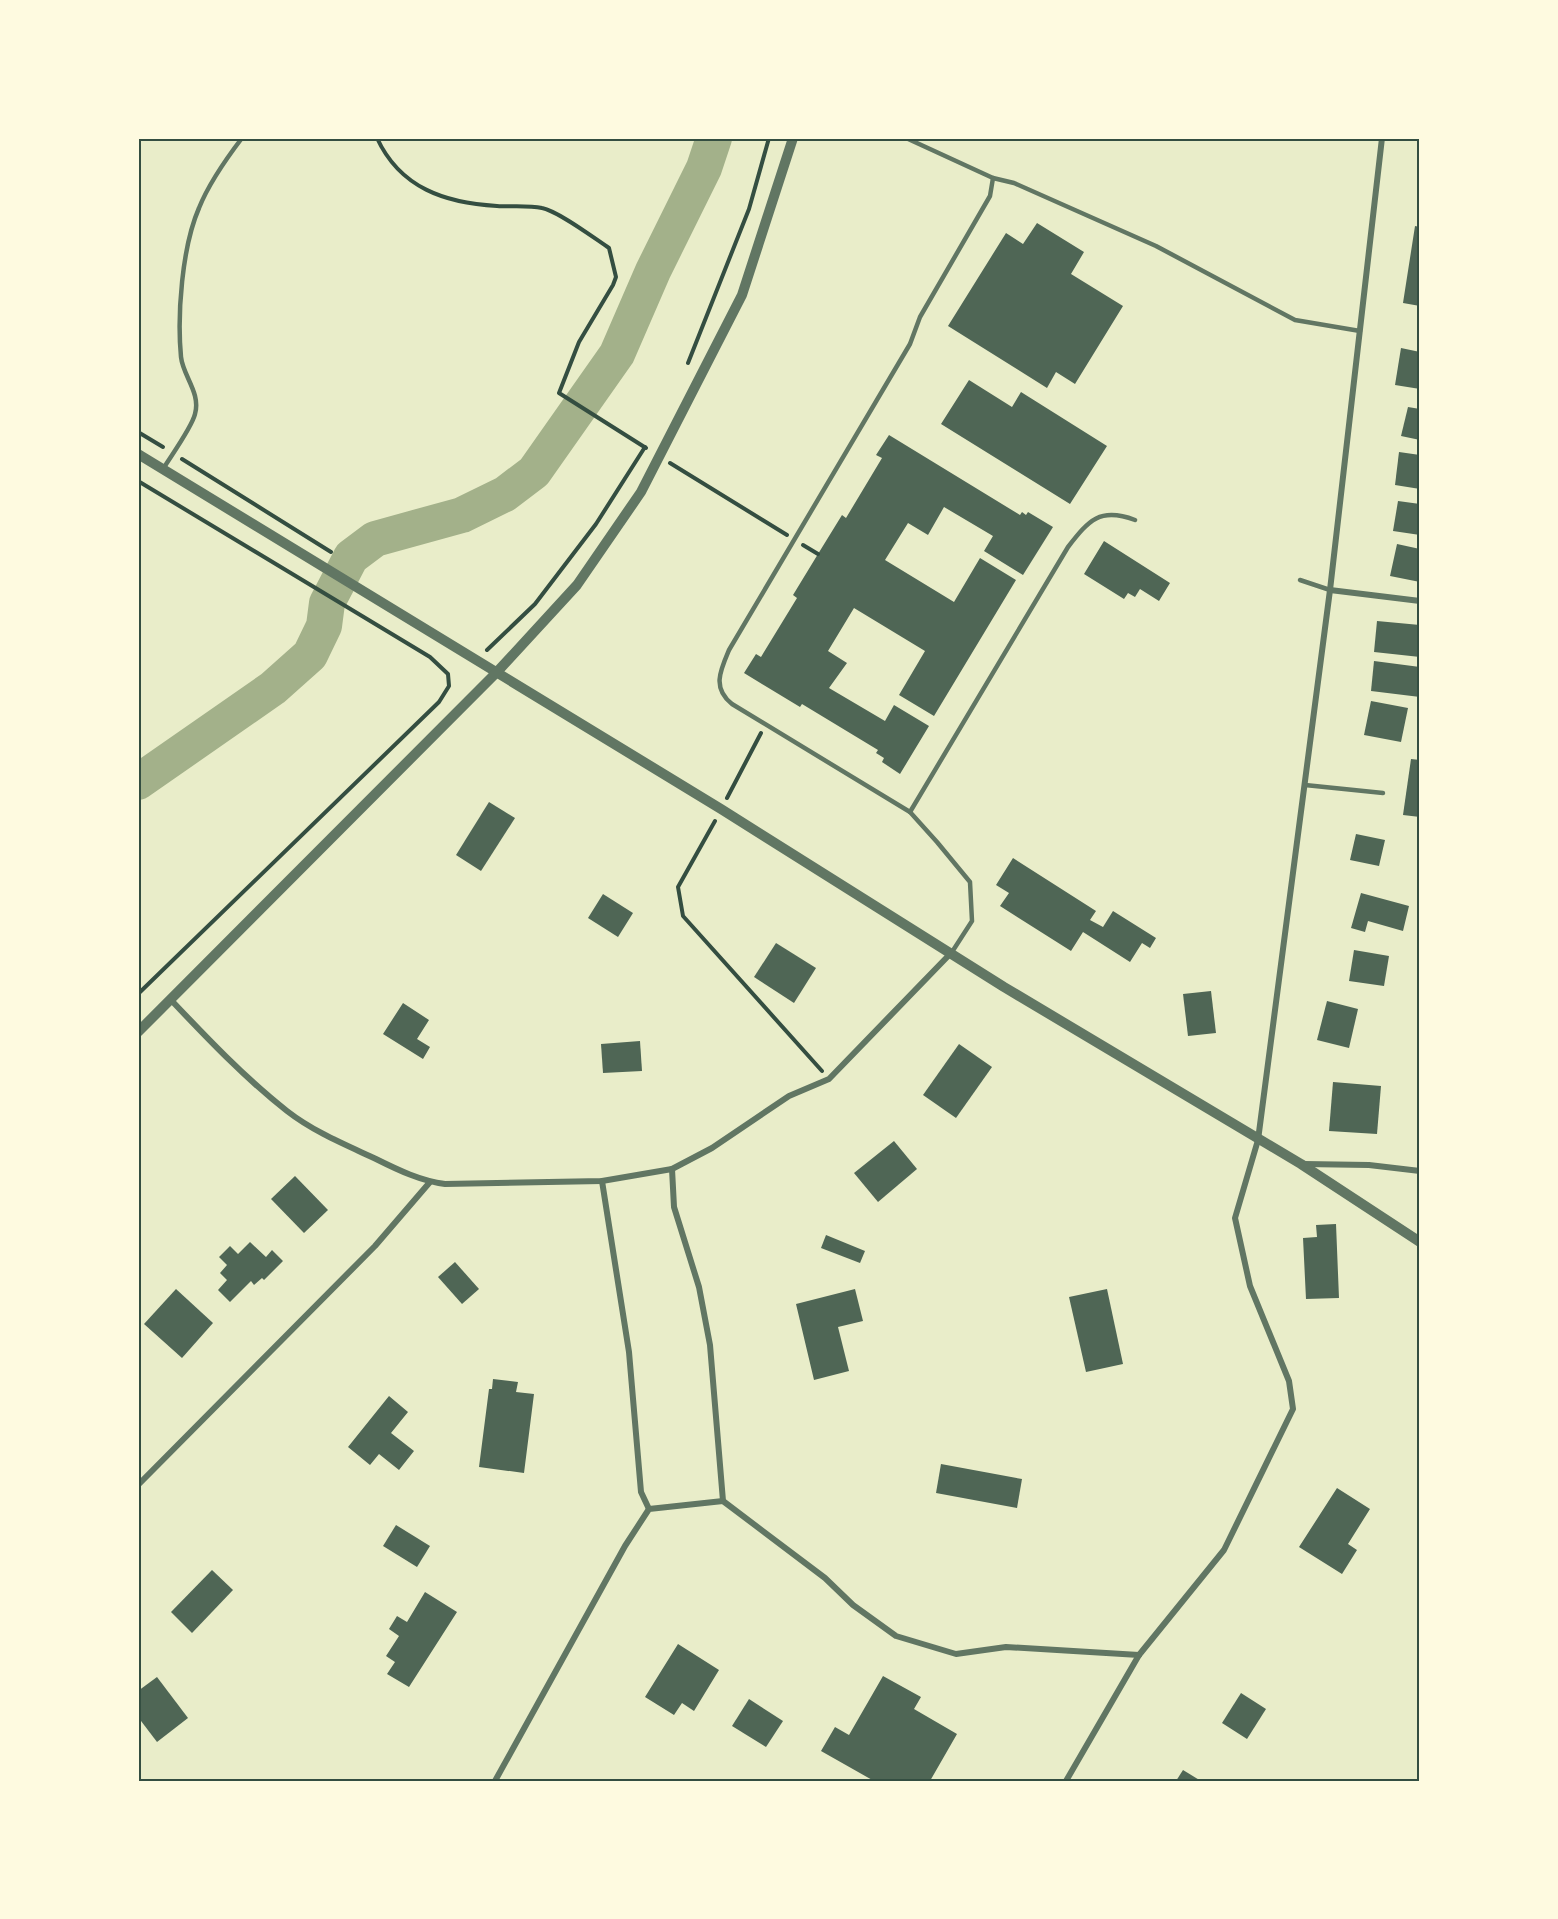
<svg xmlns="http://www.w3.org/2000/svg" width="1558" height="1919" font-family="Rubik,sans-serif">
  <rect width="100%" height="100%" fill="#e9edc9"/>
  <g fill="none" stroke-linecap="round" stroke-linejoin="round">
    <!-- river -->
    <polyline stroke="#a3b18a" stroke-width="36" points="138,782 273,688 310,655 324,626 327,603 351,557 375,539 462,515 505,494 534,472 617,354 653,271 704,168 714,138"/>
  </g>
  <!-- building -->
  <g fill="#4f6655">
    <polygon points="1037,223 1084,252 1071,274 1123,306 1075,384 1056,372 1047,388 948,326 1006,233 1023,244"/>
    <polygon points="1415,226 1420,227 1420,306 1403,303"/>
    <polygon points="1401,348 1420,352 1420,389 1395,385"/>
    <polygon points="969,380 1012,407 1021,392 1107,446 1070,504 941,424"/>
    <polygon points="1408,407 1420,409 1420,440 1401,436"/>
    <polygon points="889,435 1020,515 1022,512 1026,515 1028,512 1053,527 1023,575 984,551 993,536 944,507 928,535 908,523 885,560 954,602 980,558 1016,580 934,716 899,695 925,651 854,608 828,651 847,663 829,688 885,721 894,705 929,726 900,774 882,762 884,758 876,753 878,750 802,704 800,707 744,673 756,654 761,657 797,598 793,595 818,554 842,515 846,518 882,458 876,455"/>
    <polygon points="1399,452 1420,455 1420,489 1395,485"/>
    <polygon points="1398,501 1420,504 1420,535 1393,531"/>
    <polygon points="1104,541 1170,583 1159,601 1140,589 1135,597 1128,593 1124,599 1084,574"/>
    <polygon points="1397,544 1420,549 1420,582 1390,576"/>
    <polygon points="1377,621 1420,625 1420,657 1374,652"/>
    <polygon points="1374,661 1420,667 1420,697 1371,691"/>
    <polygon points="1371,701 1408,708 1401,742 1364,735"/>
    <polygon points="1411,759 1420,760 1420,817 1403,815"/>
    <polygon points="489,802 515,818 481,871 456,855"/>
    <polygon points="1356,834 1385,840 1379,866 1350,860"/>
    <polygon points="1013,858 1096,911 1090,920 1103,927 1113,911 1156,938 1150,948 1142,943 1130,962 1083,932 1071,951 1000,906 1009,893 996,885"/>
    <polygon points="1361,893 1409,906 1403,931 1368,921 1365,932 1351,928"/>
    <polygon points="603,894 633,913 618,937 588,918"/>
    <polygon points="776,943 816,968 794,1003 754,977"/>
    <polygon points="1354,950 1389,956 1384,986 1349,981"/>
    <polygon points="1211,991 1216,1033 1188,1036 1183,994"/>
    <polygon points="1327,1001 1358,1009 1349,1048 1317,1040"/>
    <polygon points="403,1003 429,1020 417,1039 430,1047 423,1059 383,1034"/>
    <polygon points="640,1041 642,1071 603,1073 601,1044"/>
    <polygon points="959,1044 992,1067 956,1118 923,1095"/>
    <polygon points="1333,1082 1381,1086 1377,1134 1329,1131"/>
    <polygon points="894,1141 917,1169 878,1202 854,1173"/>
    <polygon points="295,1176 328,1210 304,1233 271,1199"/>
    <polygon points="1336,1224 1339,1298 1306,1299 1303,1238 1317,1237 1316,1225"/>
    <polygon points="826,1235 865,1251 860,1263 821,1248"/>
    <polygon points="250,1242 266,1257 272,1250 283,1261 264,1280 262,1278 254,1285 251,1281 230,1302 218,1290 227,1280 220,1273 227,1265 219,1257 230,1246 238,1254"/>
    <polygon points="455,1262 479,1289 462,1304 438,1277"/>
    <polygon points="176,1289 213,1323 182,1358 144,1324"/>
    <polygon points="855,1289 863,1321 838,1327 849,1371 814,1380 796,1304"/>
    <polygon points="1107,1289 1123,1364 1086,1372 1069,1297"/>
    <polygon points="493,1379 518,1382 516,1392 534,1394 524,1473 479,1467 489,1389 492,1389"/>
    <polygon points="389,1396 408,1412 391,1433 414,1451 399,1470 379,1454 370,1465 348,1447"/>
    <polygon points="941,1464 1022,1479 1017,1508 936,1493"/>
    <polygon points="1337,1488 1370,1509 1348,1544 1357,1550 1342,1574 1299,1547"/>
    <polygon points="396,1525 430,1546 417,1567 383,1546"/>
    <polygon points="212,1570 233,1590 192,1633 171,1612"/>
    <polygon points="425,1592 457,1612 409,1687 387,1674 395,1662 386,1656 399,1636 389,1629 397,1616 407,1622"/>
    <polygon points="678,1644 719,1670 694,1711 682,1703 674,1715 645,1697"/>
    <polygon points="883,1676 921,1697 914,1709 957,1734 930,1781 874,1781 821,1751 835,1727 849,1735"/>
    <polygon points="157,1677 188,1718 157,1742 138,1717 138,1691"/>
    <polygon points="1241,1693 1266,1709 1247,1739 1222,1723"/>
    <polygon points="749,1699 783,1721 766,1747 732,1726"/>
    <polygon points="1183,1770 1201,1781 1176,1781"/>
  </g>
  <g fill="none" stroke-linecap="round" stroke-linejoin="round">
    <!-- path -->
    <g stroke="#344e41" stroke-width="4">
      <path d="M377 138C400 188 445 203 497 206 511 207 528 205 542 208 558 211 594 238 609 248L616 277 613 285 579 342 559 393 646 448"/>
      <polyline points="688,363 749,209 769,138"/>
      <polyline points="138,432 163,447"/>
      <polyline points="182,459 331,552"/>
      <polyline points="670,463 787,535"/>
      <polyline points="138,481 430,657 448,674 449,686 439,702 138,994"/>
      <polyline points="803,545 818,554"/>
      <polyline points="487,650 535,604 596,524 645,447"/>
      <polyline points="727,798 761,733"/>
      <polyline points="715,821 678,887 683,916 822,1071"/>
    </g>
    <!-- service -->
    <g stroke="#617663" stroke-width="4.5">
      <polyline points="906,138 993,178 1014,183 1156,246 1295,320 1360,331"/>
      <path d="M163 469C171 456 192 427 195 414 201 393 183 376 181 357 177 315 182 247 199 208 209 183 226 159 242 138"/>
      <polyline points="1300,580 1330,590"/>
      <polyline points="1305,785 1383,793"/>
      <path d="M910 812 1068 547C1089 520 1100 507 1135 520"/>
      <path d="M952 952 972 921 970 882 937 842 910 812 732 704C712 688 720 671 729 650L910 344 920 317 990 196 993 178"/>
    </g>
    <!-- minor -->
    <g stroke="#617663" stroke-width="6">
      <polyline points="1330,590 1420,601"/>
      <path d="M171 1000C207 1038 245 1078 287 1111 314 1132 346 1145 376 1159 398 1170 421 1181 445 1184L602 1181 672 1169 712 1148 789 1096 829 1079 952 952"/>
      <polyline points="1304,1164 1369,1165 1420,1171"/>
      <polyline points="672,1169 674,1207 699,1287 710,1345 723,1501 825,1578 853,1605 896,1636 956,1654 1006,1647 1139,1655"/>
      <polyline points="602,1181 629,1352 641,1492 649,1509"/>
      <polyline points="138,1485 375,1246 430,1182"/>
      <polyline points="495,1781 625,1546 649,1509 723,1501"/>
      <polyline points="1066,1781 1139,1655 1224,1550 1293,1409 1289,1381 1250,1286 1235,1218 1258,1140 1330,590 1382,138"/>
    </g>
    <!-- tertiary -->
    <g stroke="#617663" stroke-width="10">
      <polyline points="138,454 721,809 1004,987 1301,1164 1420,1242"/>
      <polyline points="138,1032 497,672 577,585 641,492 742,295 793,138"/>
    </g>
  </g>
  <!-- border -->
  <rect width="1558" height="1919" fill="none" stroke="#fefae0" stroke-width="279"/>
  <rect x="140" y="140" width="1278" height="1640" fill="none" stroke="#344e41" stroke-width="2"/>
</svg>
